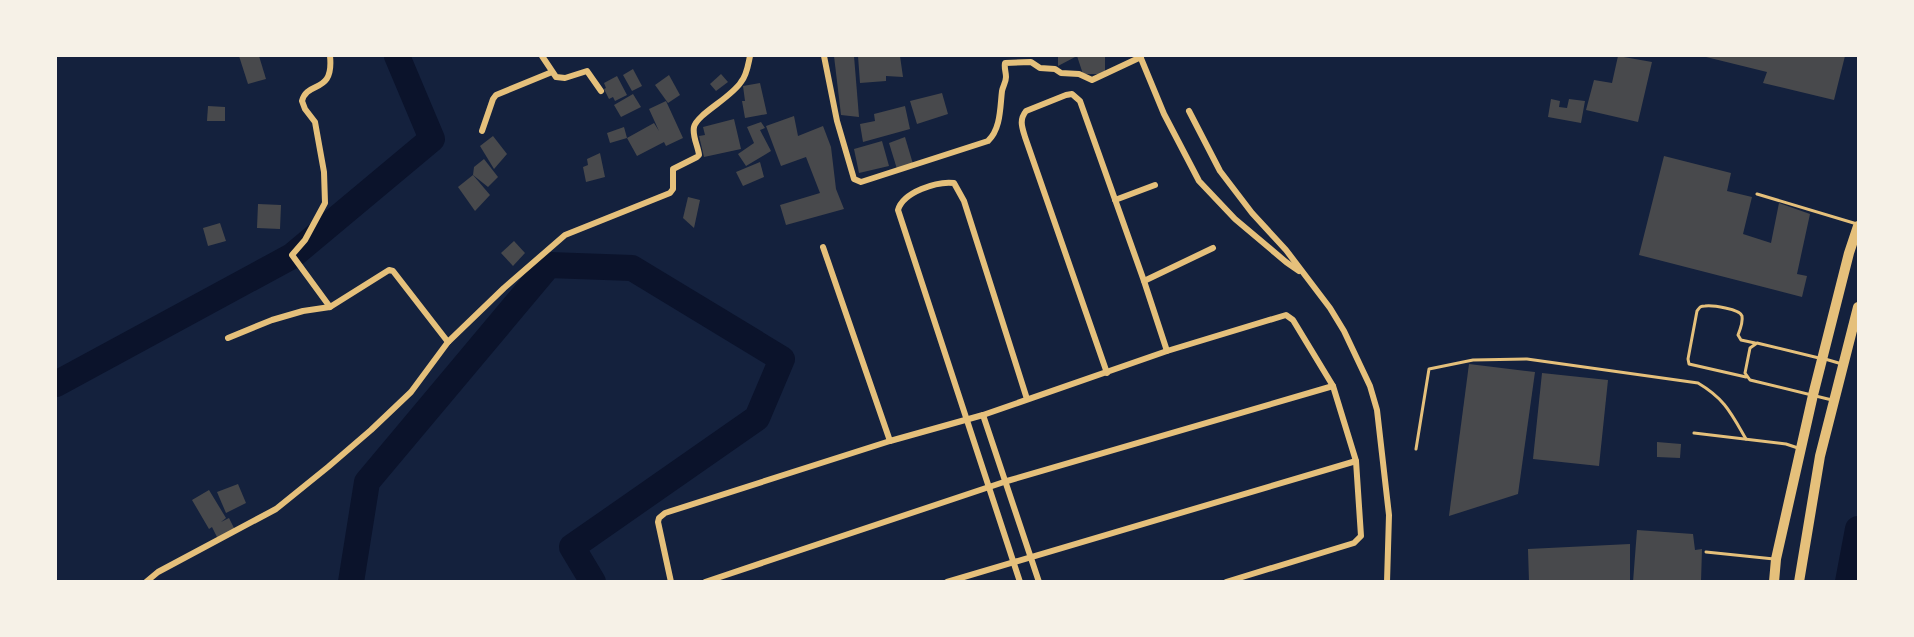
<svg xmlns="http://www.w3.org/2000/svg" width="1914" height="637" font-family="'Times New Roman',serif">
  <rect width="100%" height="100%" fill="#14213d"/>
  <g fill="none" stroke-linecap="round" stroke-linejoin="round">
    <!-- river -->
    <g stroke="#0b132b" stroke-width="26">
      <polyline points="56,384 292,256 432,139 397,56"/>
      <polyline points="351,582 367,482 549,265 632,268 782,359 757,418 572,547 593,582"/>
      <polyline points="1848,582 1858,529"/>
    </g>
  </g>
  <!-- building -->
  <g fill="#48494c">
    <polygon points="239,56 259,56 266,79 248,84"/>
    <polygon points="834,56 854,56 859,117 841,115"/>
    <polygon points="858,56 900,56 903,77 886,76 886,81 860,83"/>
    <polygon points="1058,56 1105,56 1105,74 1083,74 1077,56 1058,66"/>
    <polygon points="1618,56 1652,62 1638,122 1586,110 1594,80 1612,83"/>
    <polygon points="1702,56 1845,56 1834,100 1763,83 1767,72"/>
    <polygon points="633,69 642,86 632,91 623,75"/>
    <polygon points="721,74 728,82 716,91 710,84"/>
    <polygon points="669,75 680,95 668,103 655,85"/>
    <polygon points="617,76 627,95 615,101 613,97 609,99 604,89 606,88 604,83"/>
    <polygon points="760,83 767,114 745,118 742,101 745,101 743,86"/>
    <polygon points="942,93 948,114 917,124 910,101"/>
    <polygon points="633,94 641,107 621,117 614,105"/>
    <polygon points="1551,99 1560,101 1559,107 1567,108 1569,99 1585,101 1581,123 1548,117"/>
    <polygon points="666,101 683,138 666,146 664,142 637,156 627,138 654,123 659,131 649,109"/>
    <polygon points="208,106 225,107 225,121 207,121"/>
    <polygon points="905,106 910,129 863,142 860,124 875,121 874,114"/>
    <polygon points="794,116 798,136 823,126 831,147 836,189 844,209 786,225 780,205 820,193 806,157 781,166 766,126"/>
    <polygon points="734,119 741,149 704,157 699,136 705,135 703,127"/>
    <polygon points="761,122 765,128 760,130 771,151 746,166 738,154 754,143 747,127"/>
    <polygon points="624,127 627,138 610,143 607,133"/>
    <polygon points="493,136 507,154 494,169 480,146"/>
    <polygon points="905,137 913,164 897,169 889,143"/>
    <polygon points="882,141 889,166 859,173 854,149"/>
    <polygon points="600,153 605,177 586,182 583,167 588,165 587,159"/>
    <polygon points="1664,156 1731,173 1727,191 1752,197 1743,234 1771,243 1779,203 1810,214 1797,274 1807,276 1802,297 1639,255"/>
    <polygon points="484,159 498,177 488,187 473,175 474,167"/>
    <polygon points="760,162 764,177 743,186 736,172"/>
    <polygon points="473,175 490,195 475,211 458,187"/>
    <polygon points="688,197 700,200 694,228 683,218"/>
    <polygon points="258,204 281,205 280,229 257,228"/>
    <polygon points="220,223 226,241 208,246 203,228"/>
    <polygon points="514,241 525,253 513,266 501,253"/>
    <polygon points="1469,364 1535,372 1518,494 1449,516"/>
    <polygon points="1542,373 1608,380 1599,466 1533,459"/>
    <polygon points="1657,442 1681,444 1680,458 1657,457"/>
    <polygon points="238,484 246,503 226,513 217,492"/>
    <polygon points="209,490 226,518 221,522 229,518 235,530 218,539 212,527 209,529 192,500"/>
    <polygon points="1637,530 1693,534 1695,550 1702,549 1701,582 1633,582"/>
    <polygon points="1630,544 1630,582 1529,582 1528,549"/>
  </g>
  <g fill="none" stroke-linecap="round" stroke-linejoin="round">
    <!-- service -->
    <g stroke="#e5c07b" stroke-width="3">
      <polyline points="1757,194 1857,224"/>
      <polyline points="1819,358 1757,343 1750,348 1745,373 1750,380 1832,400"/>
      <polyline points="1825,359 1842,364"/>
      <path d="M1746 377 1689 364 1688 359 1697 311C1700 307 1700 306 1705 306 1712 305 1740 309 1742 316 1743 321 1740 330 1738 335L1741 340 1755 343"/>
      <polyline points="1694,433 1786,444 1798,448"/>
      <path d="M1416 449 1429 369 1473 360 1527 359 1698 383C1725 399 1731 413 1746 439"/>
      <polyline points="1706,552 1774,559"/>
    </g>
    <!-- minor -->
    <g stroke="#e5c07b" stroke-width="6">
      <path d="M330 56C334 95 307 80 302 101L305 109 315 122 324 172 325 203 305 240 292 255 330 307 389 270 393 271 448 342"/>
      <polyline points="542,56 556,77 565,78 587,71 601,91"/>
      <path d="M824 56 837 121 854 179 861 182 988 141C1001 129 1000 107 1002 91 1003 86 1006 82 1006 77 1006 72 1004 68 1005 63L1031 62 1040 68 1055 69 1061 73 1079 74 1092 80 1141 57"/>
      <polyline points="1140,56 1164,114 1199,181 1235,219 1286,262 1299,271"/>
      <polyline points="1189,111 1220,171 1252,213 1286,250 1330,308 1344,331 1370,386 1377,410 1389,515 1387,582"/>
      <polyline points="482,131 493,99 496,95 552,72"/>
      <polyline points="1115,200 1155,185"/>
      <polyline points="823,247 890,441"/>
      <polyline points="1144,281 1213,248"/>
      <polyline points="228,338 272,320 303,311 330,307"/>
      <path d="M1107 373 1025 137C1022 127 1019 120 1026 111L1066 95 1072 94 1080 101 1144 281 1167 351"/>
      <polyline points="983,415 1039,582"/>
      <path d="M146 582 158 572 276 509 328 467 371 430 411 392 448 342 504 288 565 235 670 193 673 189V169L697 157 699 155C698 146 692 136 694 127 697 114 731 98 741 82 747 75 748 65 750 56"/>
      <polyline points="671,582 658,522 659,518 665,513 890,441 983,415 1167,351 1286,315 1293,320 1333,386 1356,461 1361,536 1354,543 1226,582"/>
      <polyline points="705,582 1007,481 1333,386"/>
      <polyline points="947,582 1356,461"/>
      <path d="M1020 582 898 210C903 192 937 181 954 183L964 201 1027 399"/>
    </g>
    <!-- trunk -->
    <g stroke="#e5c07b" stroke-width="10">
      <polyline points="1774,582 1776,559 1813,395 1849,253 1858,226"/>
      <polyline points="1799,582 1820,456 1858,307"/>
    </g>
  </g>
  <!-- border -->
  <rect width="1914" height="637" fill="none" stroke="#f6f1e7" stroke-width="114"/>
</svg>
